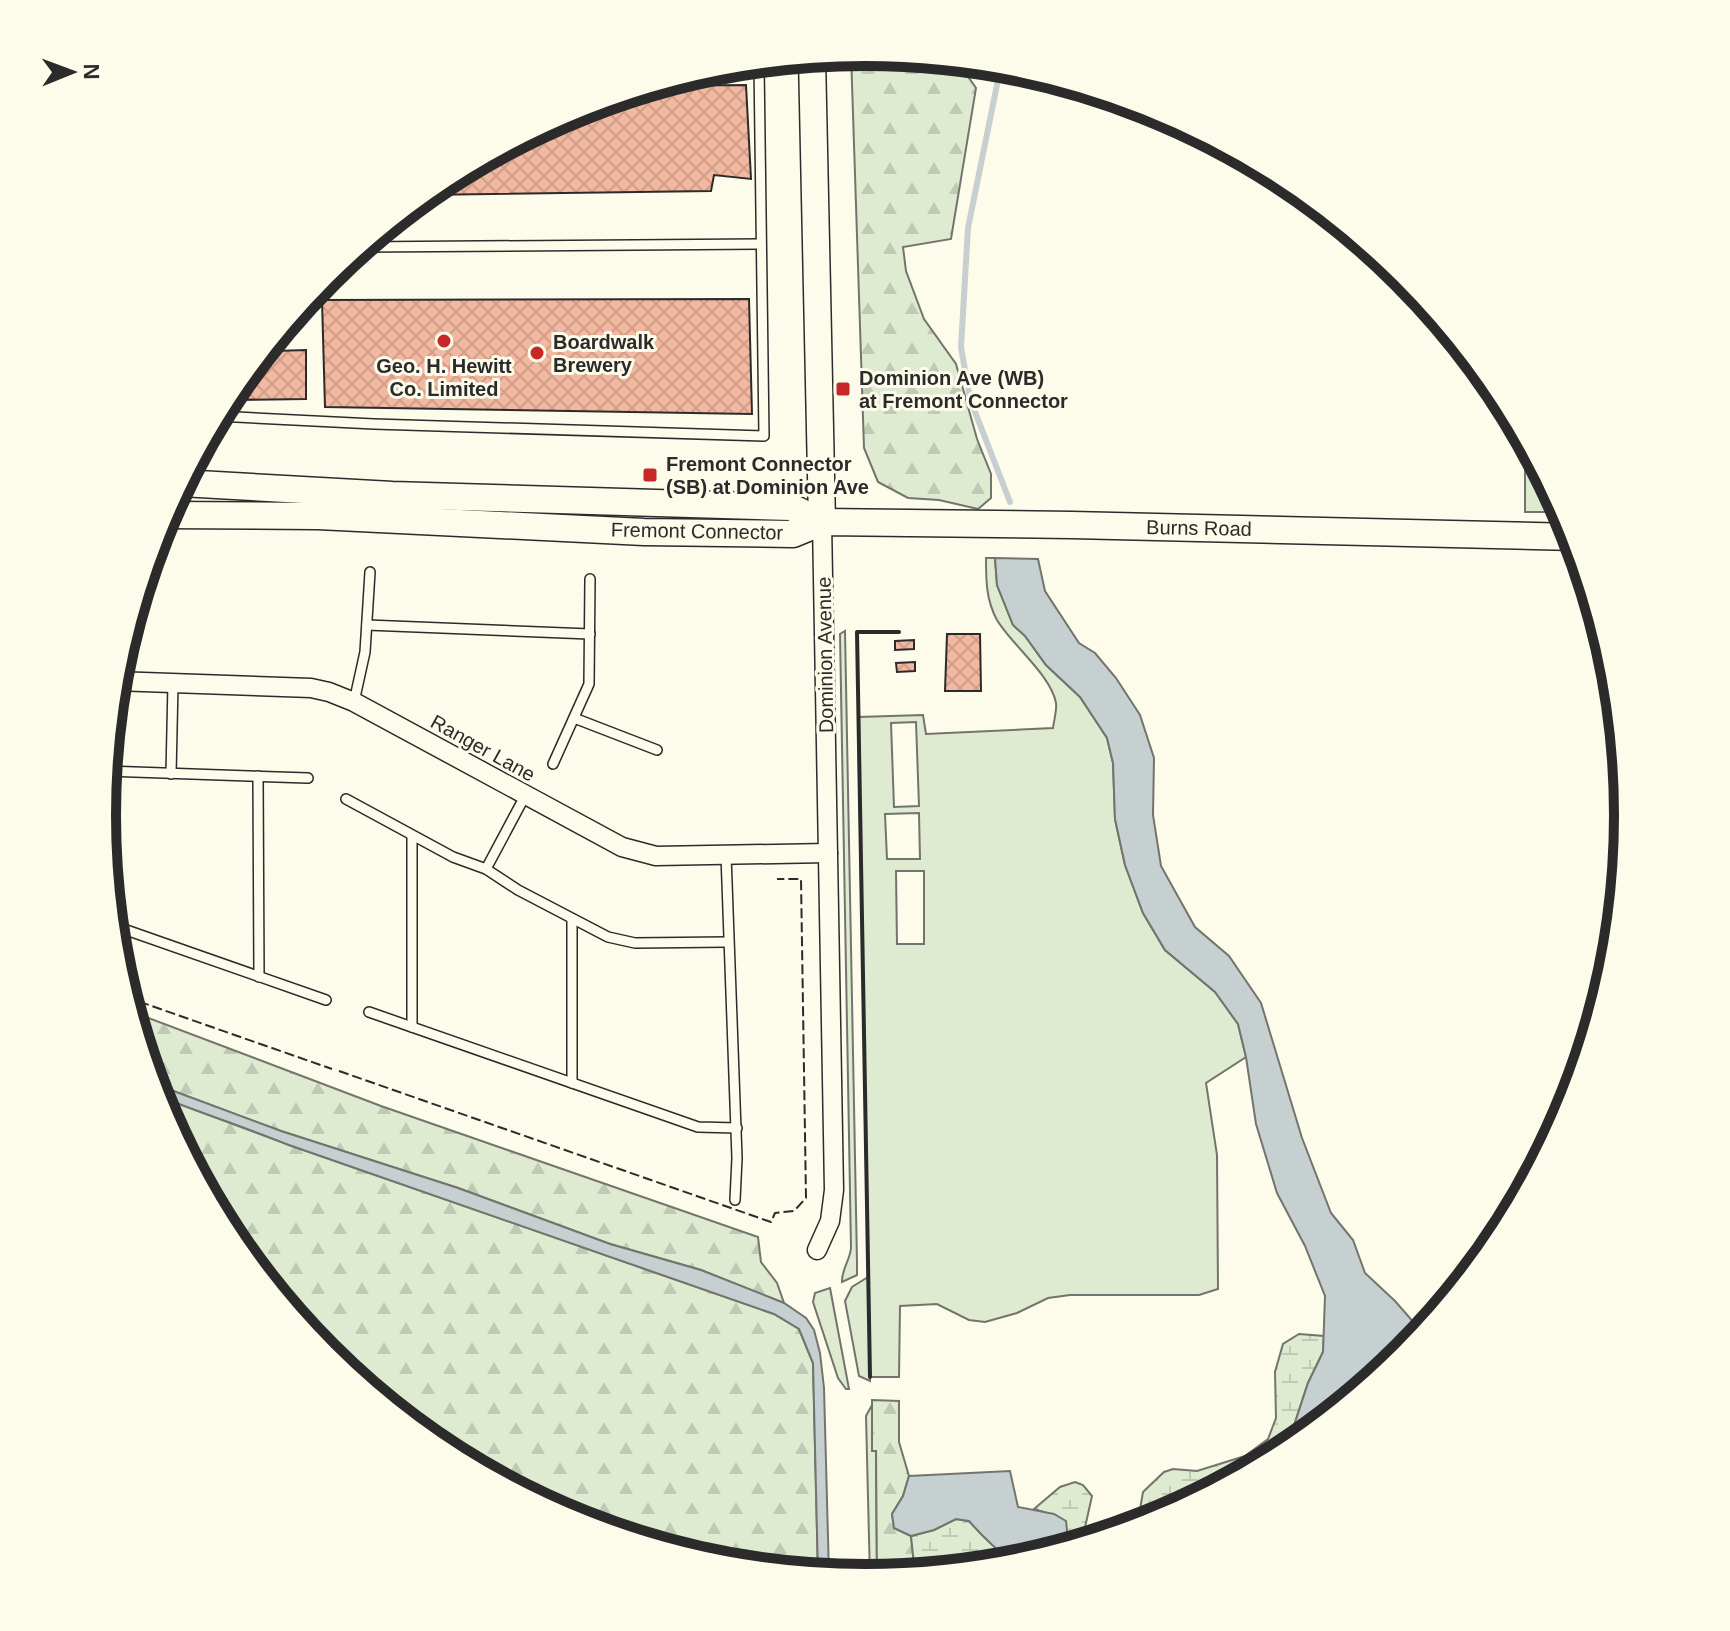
<svg xmlns="http://www.w3.org/2000/svg" width="1730" height="1631" font-family="Helvetica,sans-serif">
  <defs>
    <pattern id="forest-firs" width="22" height="20" patternUnits="userSpaceOnUse" patternTransform="scale(2)"><rect width="22" height="20" fill="#deebd1"/><path d="M5 1l3.5 6h-7zM16 11l3.5 6h-7z" fill="#bfcab4"/></pattern>
    <pattern id="wetland-marsh" width="20" height="14" patternUnits="userSpaceOnUse" patternTransform="scale(2)"><rect width="20" height="14" fill="#deebd1"/><path d="M1 5h8M5 5V1M11 12h8M15 12V8" fill="none" stroke="#bfcab4"/></pattern>
    <pattern id="building-cross-hatch" width="8" height="8" patternUnits="userSpaceOnUse" patternTransform="scale(2)"><rect width="8" height="8" fill="#f2b8a0"/><path d="M0 0l8 8M0 8l8-8" fill="none" stroke="#d09e8a"/></pattern>
  </defs>
  <rect width="100%" height="100%" fill="#fdfbea"/>
  <!-- green -->
  <g fill="#deebd1" stroke="#74746e" stroke-width="2" fill-rule="evenodd">
    <polygon points="1525,438 1564,512 1525,512"/>
    <path d="M986 558H995L997 585 1013 625 1025 636 1046 665 1080 697 1107 738 1113 763 1115 819 1125 865 1143 913 1165 950 1215 992 1238 1024 1246 1057 1206 1083 1217 1155 1218 1289 1199 1295H1070L1048 1298 1017 1313 985 1322 969 1320 937 1304 900 1306 899 1377H870V1381L859 1376 845 1301 852 1287 868 1277 858 717 923 715 926 734 1053 728C1054 720 1057 710 1056 703 1051 675 1011 644 997 620 986 600 986 580 986 558ZM916 722 919 806 894 807 891 723ZM919 813 920 859H887L885 814ZM896 871H924V944H897Z"/>
    <path d="M845 631 857 1263V1275L842 1282C841 1271 850 1260 851 1248L840 634Z"/>
    <polygon points="830,1288 849,1389 846,1389 838,1378 813,1302 815,1293"/>
    <polygon points="872,1405 872,1450 876,1451 877,1578 870,1578 866,1416"/>
  </g>
  <!-- forest -->
  <g fill="url(#forest-firs)" stroke="#74746e" stroke-width="2">
    <polygon points="865,52 957,61 976,88 951,239 903,247 906,271 924,319 956,364 977,439 991,474 991,498 978,509 939,500 908,498 878,482 864,448 851,53"/>
    <polygon points="130,1011 381,1106 758,1237 761,1262 777,1283 784,1303 701,1270 610,1244 458,1188 281,1131 152,1083"/>
    <polygon points="156,1095 289,1145 774,1314 799,1329 813,1363 818,1574 716,1564 572,1521 440,1450 325,1355 230,1239 159,1107"/>
    <polygon points="872,1400 899,1401 899,1442 909,1476 903,1496 892,1514 894,1528 911,1536 915,1574 877,1578 876,1451 872,1451"/>
  </g>
  <!-- wetland -->
  <g fill="url(#wetland-marsh)" stroke="#74746e" stroke-width="2">
    <polygon points="1299,1334 1324,1336 1323,1352 1308,1383 1285,1453 1157,1521 1137,1527 1143,1492 1164,1472 1173,1469 1197,1471 1245,1456 1268,1439 1276,1418 1275,1372 1283,1344"/>
    <path d="M1075 1482 1083 1485 1092 1496 1084 1532 1095 1540 1069 1548C1069 1522 1056 1515 1034 1509L1060 1487Z"/>
    <path d="M956 1519 969 1521C983 1537 998 1551 1015 1564L915 1574 911 1536 934 1530Z"/>
  </g>
  <!-- water -->
  <g fill="#c7d0d0" stroke="#74746e" stroke-width="2">
    <polygon points="995,558 1038,559 1045,591 1079,643 1095,653 1116,678 1140,715 1154,758 1153,815 1161,866 1195,927 1229,956 1261,1003 1302,1138 1331,1213 1353,1240 1365,1273 1395,1301 1423,1333 1405,1356 1285,1453 1308,1383 1323,1352 1325,1296 1305,1246 1277,1193 1256,1124 1246,1057 1238,1024 1215,992 1165,950 1143,913 1125,865 1115,819 1113,763 1107,738 1080,697 1046,665 1025,636 1013,625 997,585"/>
    <path d="M152 1083 281 1131 458 1188 610 1244 701 1270 784 1303 806 1318 814 1330 820 1353 824 1388 829 1575 818 1574 813 1363 799 1329 774 1314 289 1145C245 1127 200 1113 156 1095Z"/>
    <path d="M1010 1471 1018 1507 1054 1514 1066 1521 1069 1548 1015 1564C998 1551 983 1537 969 1521L956 1519 934 1530 911 1536 894 1528 892 1514 903 1496 909 1476Z"/>
  </g>
  <g fill="none" stroke-linecap="round" stroke-linejoin="round">
    <!-- stream -->
    <polyline stroke="#c7d0d0" stroke-width="6" points="1001,65 968,228 961,347 970,399 1010,502"/>
  </g>
  <!-- building -->
  <g fill="url(#building-cross-hatch)" stroke="#2b2b2b" stroke-width="2">
    <polygon points="746,85 751,179 714,175 711,191 423,195 441,180 573,110 652,86"/>
    <polygon points="749,299 752,414 325,407 322,300"/>
    <polygon points="275,337 275,351 306,350 306,399 226,400"/>
    <polygon points="947,634 980,634 981,691 945,691"/>
    <polygon points="914,640 914,649 895,650 895,641"/>
    <polygon points="915,662 915,671 897,672 896,663"/>
  </g>
  <g fill="none" stroke-linecap="round" stroke-linejoin="round">
    <defs>
      <g id="lane">
        <polyline points="360,247 760,244"/>
        <polyline points="217,416 374,424 764,436 759,64 741,64"/>
        <polyline points="367,625 590,634"/>
        <polyline points="354,702 365,652 370,572"/>
        <polyline points="574,718 657,750"/>
        <polyline points="553,764 589,684 590,579"/>
        <polyline points="106,771 308,778"/>
        <polyline points="171,774 173,684"/>
        <polyline points="258,776 259,977"/>
        <polyline points="346,799 453,857 486,869 518,890 608,937 635,943 727,942"/>
        <polyline points="412,836 412,1027"/>
        <polyline points="726,855 737,1158 735,1200"/>
        <polyline points="486,869 525,796"/>
        <polyline points="112,925 326,1000"/>
        <polyline points="369,1012 698,1127 737,1128"/>
        <polyline points="572,1083 572,919"/>
      </g>
      <g id="street">
        <polyline points="115,681 311,688 329,692 354,702 622,847 656,856 828,853"/>
        <polyline points="817,1250 830,1221 834,1190 822,522"/>
      </g>
      <g id="secondary">
        <polyline points="812,57 822,522"/>
        <polyline points="181,483 392,495 791,507 822,522"/>
        <polyline points="164,515 318,516 644,532 793,534 822,522 1072,525 1575,537"/>
      </g>
    </defs>
    <!-- lane casing -->
    <use href="#lane" stroke="#2b2b2b" stroke-width="12"/>
    <!-- street casing -->
    <use href="#street" stroke="#2b2b2b" stroke-width="21"/>
    <!-- secondary casing -->
    <use href="#secondary" stroke="#2b2b2b" stroke-width="29"/>
    <!-- lane -->
    <use href="#lane" stroke="#fdfbea" stroke-width="9"/>
    <!-- street -->
    <use href="#street" stroke="#fdfbea" stroke-width="18"/>
    <!-- secondary -->
    <use href="#secondary" stroke="#fdfbea" stroke-width="26"/>
    <!-- fence -->
    <g stroke="#2b2b2b" stroke-width="2" stroke-dasharray="10 4" stroke-linecap="butt">
      <polyline points="126,997 332,1069"/>
      <polyline points="339,1071 771,1222 775,1213 794,1211 806,1198 801,879 777,879"/>
    </g>
    <!-- wall -->
    <polyline stroke="#2b2b2b" stroke-width="4" points="870,1377 857,632 899,632"/>
  </g>
  <!-- markers -->
  <g fill="#c62828" stroke="#fdfbea" stroke-width="3">
    <circle cx="444" cy="341" r="8"/>
    <circle cx="537" cy="353" r="8"/>
    <rect x="835" y="381" width="16" height="16" rx="4"/>
    <rect x="642" y="467" width="16" height="16" rx="4"/>
  </g>
  <g text-anchor="middle" dominant-baseline="central" stroke-width="6" stroke-linejoin="round" paint-order="stroke">
    <!-- poi labels -->
    <g font-size="20" font-weight="bold" fill="#2b2b2b" stroke="#fdfbea" text-anchor="start">
      <text x="553" y="342">Boardwalk<tspan x="553" dy="23">Brewery</tspan></text>
      <text x="444" y="366" text-anchor="middle">Geo. H. Hewitt<tspan x="444" dy="23">Co. Limited</tspan></text>
      <text x="859" y="378">Dominion Ave (WB)<tspan x="859" dy="23">at Fremont Connector</tspan></text>
      <text x="666" y="464">Fremont Connector<tspan x="666" dy="23">(SB) at Dominion Ave</tspan></text>
    </g>
    <!-- street labels -->
    <g font-size="20" fill="#2b2b2b" stroke="#fdfbea">
      <text transform="translate(1199 528) rotate(1)">Burns Road</text>
      <text transform="translate(697 531) rotate(1)">Fremont Connector</text>
      <text transform="translate(825 655) rotate(-91)">Dominion Avenue</text>
      <text transform="translate(483 748) rotate(29)">Ranger Lane</text>
    </g>
  </g>
  <!-- crop -->
  <path d="M0 0H1730V1631H0ZM116 815a749 749 0 1 1 1498 0a749 749 0 1 1-1498 0Z" fill="#fdfbea" fill-rule="evenodd"/>
  <path fill="none" stroke="#2b2b2b" stroke-width="10" d="M116 815a749 749 0 1 1 1498 0a749 749 0 1 1-1498 0Z"/>
  <!-- north arrow -->
  <g transform="translate(72 72) rotate(89)" stroke="#fdfbea" stroke-width="6" paint-order="stroke">
  <path d="M0-6L14 30L0 20L-14 30Z" fill="#2b2b2b"/>
  <text y="-12" font-size="22" font-weight="bold" text-anchor="middle" fill="#2b2b2b">N</text>
  </g>
</svg>
